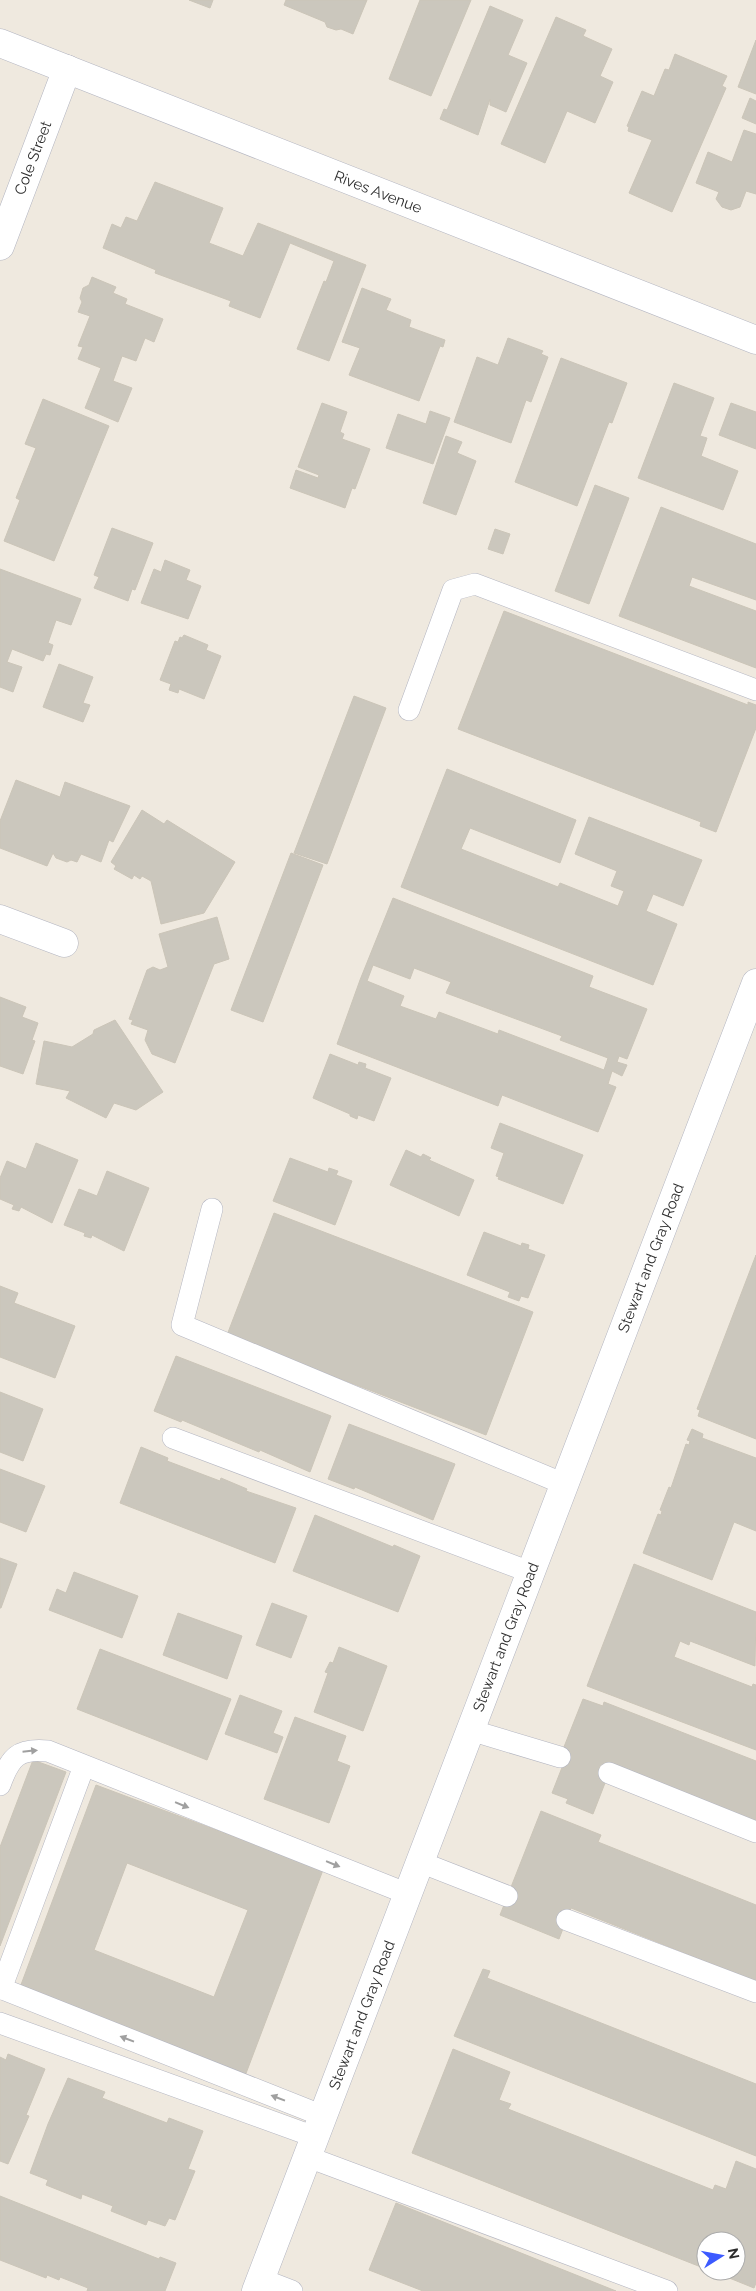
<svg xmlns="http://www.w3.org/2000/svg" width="756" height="2291" font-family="Raleway,sans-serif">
  <rect width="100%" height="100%" fill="#efe9df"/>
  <!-- building -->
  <g fill="#cbc7bd" stroke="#cbc5b8" fill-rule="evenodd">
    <polygon points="189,0 213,0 210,8"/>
    <polygon points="286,0 367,0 353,34 341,29 336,30 327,27 325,22 284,5"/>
    <polygon points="420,0 471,0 431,96 389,79"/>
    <polygon points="490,6 523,20 508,55 527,63 506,112 490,105 490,99 478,135 440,119 444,109 447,110"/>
    <polygon points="556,17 586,30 583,36 612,49 600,76 613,82 595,123 567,111 545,163 501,144"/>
    <polygon points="756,40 756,94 738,87"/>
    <polygon points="675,54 727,76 722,86 726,88 672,212 629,193 652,140 628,131 629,127 627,126 642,91 654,96 665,69 669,70"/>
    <polygon points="750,98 756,101 756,124 742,118"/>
    <polygon points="744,130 756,134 756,194 746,191 740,207 731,210 722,207 716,199 719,192 696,183 708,152 732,162"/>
    <polygon points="155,182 223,208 209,243 243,256 258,223 366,265 329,361 297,349 324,281 326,282 334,261 290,243 260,318 229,306 231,301 155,273 156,270 103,248 112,224 121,228 126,217 137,221"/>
    <polygon points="92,277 116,287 113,293 127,299 125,304 163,319 154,342 145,338 136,361 122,356 113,381 132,388 118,422 85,408 101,368 78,359 83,347 78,346 90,316 78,312 82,302 80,298 83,288 89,285"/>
    <polygon points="362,288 391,299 386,310 411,320 409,327 445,340 443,347 440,346 419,401 349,375 360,348 342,342"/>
    <polygon points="508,338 543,351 541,354 548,357 531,402 526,400 511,443 454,422 477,357 498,365"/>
    <polygon points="561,358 627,383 612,423 609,422 577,506 515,482"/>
    <polygon points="674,383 714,398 700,436 707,438 701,456 738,471 723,510 638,478"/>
    <polygon points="43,399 109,426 54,561 4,541 20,500 16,498 36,448 25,444"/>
    <polygon points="322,403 347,412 340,432 344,434 342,439 370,449 355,489 352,488 345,508 290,488 296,470 318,478 319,475 298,467"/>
    <polygon points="731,403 756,412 756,449 719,435"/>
    <polygon points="430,411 450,418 433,464 386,448 398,414 426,424"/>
    <polygon points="446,436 462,442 457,453 476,461 456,515 423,503"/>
    <polygon points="595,485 629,498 589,604 555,591"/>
    <polygon points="661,507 756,544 756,600 692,577 689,586 756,611 756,668 619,616"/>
    <polygon points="112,528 153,543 135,590 132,589 128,601 94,588 99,577 94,575"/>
    <polygon points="495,529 510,534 503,554 488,549"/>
    <polygon points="165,560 190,570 186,580 201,586 188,619 141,603 154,569 161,572"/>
    <polygon points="0,569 81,599 71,625 56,620 48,643 53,645 50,655 46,654 43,661 12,649 7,662 22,667 13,692 0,687"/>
    <polygon points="504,611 748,705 748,702 756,705 756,728 716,832 700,826 701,822 458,729"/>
    <polygon points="184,635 208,645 206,650 221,656 204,699 179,689 178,693 169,690 171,684 160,680 175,641 178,642 180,637 182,638"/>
    <polygon points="59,664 93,677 83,703 90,705 83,722 43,707"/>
    <polygon points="354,696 386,708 327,864 294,853"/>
    <polygon points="447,769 576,820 560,863 470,828 461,849 558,887 560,883 618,906 624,891 611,886 617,871 575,854 589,817 702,860 683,906 653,894 646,911 677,924 653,985 401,887"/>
    <polygon points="16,780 60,797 65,782 130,806 113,842 109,840 101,862 81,854 77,862 71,860 67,862 56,858 53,853 47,866 0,848 0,821"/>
    <polygon points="142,810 164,824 167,820 235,862 204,913 161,924 151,881 142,876 140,879 134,875 132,879 114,869 116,866 111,862"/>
    <polygon points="291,853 323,865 263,1022 231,1010"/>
    <path d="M393 898 593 976 589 987 647 1009 627 1059 619 1056 617 1062 627 1065 622 1076 612 1071 608 1084 616 1087 598 1132 502 1095 498 1106 337 1044 360 980ZM373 965 410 979 414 968 451 982 446 993 562 1036 560 1040 608 1058 604 1070 499 1030 498 1034 439 1012 436 1019 400 1006 404 996 367 981Z"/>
    <polygon points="217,917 229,959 214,964 175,1063 152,1054 145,1040 148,1030 131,1024 133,1020 129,1019 147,970 153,967 160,970 168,967 159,934"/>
    <polygon points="0,997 26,1007 22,1017 38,1023 32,1040 35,1041 23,1074 0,1066"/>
    <polygon points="115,1020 163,1092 136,1110 114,1103 106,1118 66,1098 70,1091 36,1084 44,1041 72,1047 93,1034 94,1030"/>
    <polygon points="330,1054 358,1065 359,1062 366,1064 365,1068 391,1078 374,1121 358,1115 357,1119 350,1116 350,1114 313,1098"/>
    <polygon points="500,1123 583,1155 563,1204 498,1179 499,1177 496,1176 504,1153 491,1148"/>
    <polygon points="36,1143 78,1160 52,1223 21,1207 19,1211 12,1209 14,1205 0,1199 0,1178 7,1161 26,1169"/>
    <polygon points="406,1150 421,1157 423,1154 431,1158 429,1160 474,1180 459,1216 390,1185"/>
    <polygon points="290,1158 328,1172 329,1168 338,1171 336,1175 352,1181 335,1225 273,1201"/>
    <polygon points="107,1171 149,1188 124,1251 92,1235 91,1238 84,1236 85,1233 64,1225 79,1189 97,1196"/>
    <polygon points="274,1213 533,1312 486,1435 227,1335"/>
    <polygon points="484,1232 521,1246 522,1243 529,1245 528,1249 545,1255 528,1298 521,1296 519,1301 508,1297 510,1292 467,1275"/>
    <polygon points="756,1255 756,1439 698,1416 700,1410 697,1409"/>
    <polygon points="0,1286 18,1293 14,1303 75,1326 55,1378 0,1357"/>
    <polygon points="176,1356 331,1416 310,1472 260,1450 259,1452 182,1420 181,1422 154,1411"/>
    <polygon points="0,1392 43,1409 23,1461 0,1452"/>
    <polygon points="349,1424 455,1464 433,1520 355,1487 354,1489 328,1479"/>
    <polygon points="692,1429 703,1434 702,1438 756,1458 756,1531 734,1522 712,1580 643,1553 658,1514 661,1515 662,1511 660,1510 669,1487 671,1488 686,1444 689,1445 690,1441 687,1440"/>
    <polygon points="141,1447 168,1458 167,1461 220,1481 221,1478 247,1489 246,1491 296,1508 275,1563 120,1503"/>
    <polygon points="0,1469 45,1486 26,1532 0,1522"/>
    <polygon points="315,1515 393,1547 394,1545 420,1556 398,1612 293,1571"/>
    <polygon points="0,1558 17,1564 1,1608 0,1608"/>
    <polygon points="634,1564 756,1612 755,1666 690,1641 689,1645 680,1641 674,1657 752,1687 753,1684 756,1685 756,1750 587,1686"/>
    <polygon points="74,1572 138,1596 122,1638 49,1610 57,1589 66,1593"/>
    <polygon points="272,1603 307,1616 291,1658 256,1645"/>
    <polygon points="178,1613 242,1636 227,1679 163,1655"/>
    <polygon points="339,1647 387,1666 363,1731 314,1712 328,1673 325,1672 330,1662 333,1663"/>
    <polygon points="100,1649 231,1699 207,1760 77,1709"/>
    <polygon points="240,1695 282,1711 273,1733 283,1737 277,1753 225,1734"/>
    <polygon points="583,1699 603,1706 604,1702 756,1761 756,1821 612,1765 593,1814 566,1803 568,1799 552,1793 563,1765 558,1762"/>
    <polygon points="295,1717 346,1736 337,1761 350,1766 329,1823 264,1799"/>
    <polygon points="33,1760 66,1772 0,1946 0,1847"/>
    <path d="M96 1785 323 1870 245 2076 19 1990ZM127 1863 248 1910 214 1997 94 1950Z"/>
    <polygon points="541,1811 601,1835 598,1842 756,1905 756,1981 571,1908 559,1939 500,1915"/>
    <polygon points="483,1969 490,1971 487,1978 756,2084 756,2156 454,2036"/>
    <polygon points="453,2049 510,2072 499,2100 511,2104 508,2109 713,2190 715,2185 726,2189 736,2161 756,2169 756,2283 754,2288 712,2271 736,2271 736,2241 706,2241 706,2269 412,2153"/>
    <polygon points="8,2054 45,2069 26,2115 29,2116 8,2164 0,2161 0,2057 6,2060"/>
    <polygon points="68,2078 105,2092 102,2098 167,2123 169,2118 203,2131 188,2169 195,2171 175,2220 169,2218 165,2226 148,2220 146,2225 111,2211 113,2206 82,2194 81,2199 46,2185 48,2180 30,2173 48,2124"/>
    <polygon points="0,2196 159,2259 160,2257 176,2263 165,2291 87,2291 88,2288 60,2277 59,2280 47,2275 46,2278 0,2260"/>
    <polygon points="396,2203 616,2291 423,2291 369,2270"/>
  </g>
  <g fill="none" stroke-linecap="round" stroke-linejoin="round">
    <defs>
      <g id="service">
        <polyline points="409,710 453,590 475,584 756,690"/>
        <polyline points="212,1209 182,1325 564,1484"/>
        <polyline points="173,1438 530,1572"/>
        <polyline points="470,1730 560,1757"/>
        <polyline points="609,1773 756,1832"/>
        <path d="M0 1785C10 1757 18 1748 48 1751L408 1894"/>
        <polyline points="420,1862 507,1896"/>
        <polyline points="567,1920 756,1992"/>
        <polyline points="0,1988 323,2116"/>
        <polyline points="1,1989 84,1766"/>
        <polyline points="0,2023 315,2137"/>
        <polyline points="308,2157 667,2291"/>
        <polyline points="261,2279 292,2291"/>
      </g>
      <g id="minor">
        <polyline points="0,246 67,69"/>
        <polyline points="0,919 64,943"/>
      </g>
      <polyline id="tertiary" points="0,43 756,340"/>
      <polyline id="secondary" points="256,2291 756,983"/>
    </defs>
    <!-- service casing -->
    <use href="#service" stroke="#b3b5c1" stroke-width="22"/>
    <!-- minor casing -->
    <use href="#minor" stroke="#b3b5c1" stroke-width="29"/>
    <!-- tertiary casing -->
    <use href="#tertiary" stroke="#b3b5c1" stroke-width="29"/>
    <!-- secondary casing -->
    <use href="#secondary" stroke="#b3b5c1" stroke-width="29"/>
    <!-- service -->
    <use href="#service" stroke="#fff" stroke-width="21"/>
    <!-- minor -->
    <use href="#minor" stroke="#fff" stroke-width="28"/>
    <!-- tertiary -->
    <use href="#tertiary" stroke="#fff" stroke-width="28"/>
    <!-- secondary -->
    <use href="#secondary" stroke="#fff" stroke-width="28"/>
  </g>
  <!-- one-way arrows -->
  <defs><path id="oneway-solid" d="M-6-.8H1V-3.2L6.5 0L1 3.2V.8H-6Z" transform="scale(1.25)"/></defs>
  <g fill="#a0a0a0">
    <use href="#oneway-solid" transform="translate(30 1751) rotate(-6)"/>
    <use href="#oneway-solid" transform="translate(182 1805) rotate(22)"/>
    <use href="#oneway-solid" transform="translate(333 1864) rotate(22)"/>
    <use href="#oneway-solid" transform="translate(127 2039) rotate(-159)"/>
    <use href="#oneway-solid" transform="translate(278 2098) rotate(-159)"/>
  </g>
  <g text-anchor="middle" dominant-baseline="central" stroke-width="5" stroke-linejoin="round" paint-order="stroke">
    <!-- street labels -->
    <g font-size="15" fill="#2d2d2d" stroke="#fff">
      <text transform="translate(33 158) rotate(-69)">Cole Street</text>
      <text transform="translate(378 192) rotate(21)">Rives Avenue</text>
      <text transform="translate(651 1258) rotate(-69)">Stewart and Gray Road</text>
      <text transform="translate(506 1637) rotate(-69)">Stewart and Gray Road</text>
      <text transform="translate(362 2015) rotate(-69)">Stewart and Gray Road</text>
    </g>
  </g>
  <!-- north arrow -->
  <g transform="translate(721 2256) rotate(79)"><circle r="24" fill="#ffffff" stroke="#ababab"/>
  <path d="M0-4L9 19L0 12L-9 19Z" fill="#3c5aff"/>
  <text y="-8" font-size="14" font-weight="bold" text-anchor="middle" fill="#2d2d2d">N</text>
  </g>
</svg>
